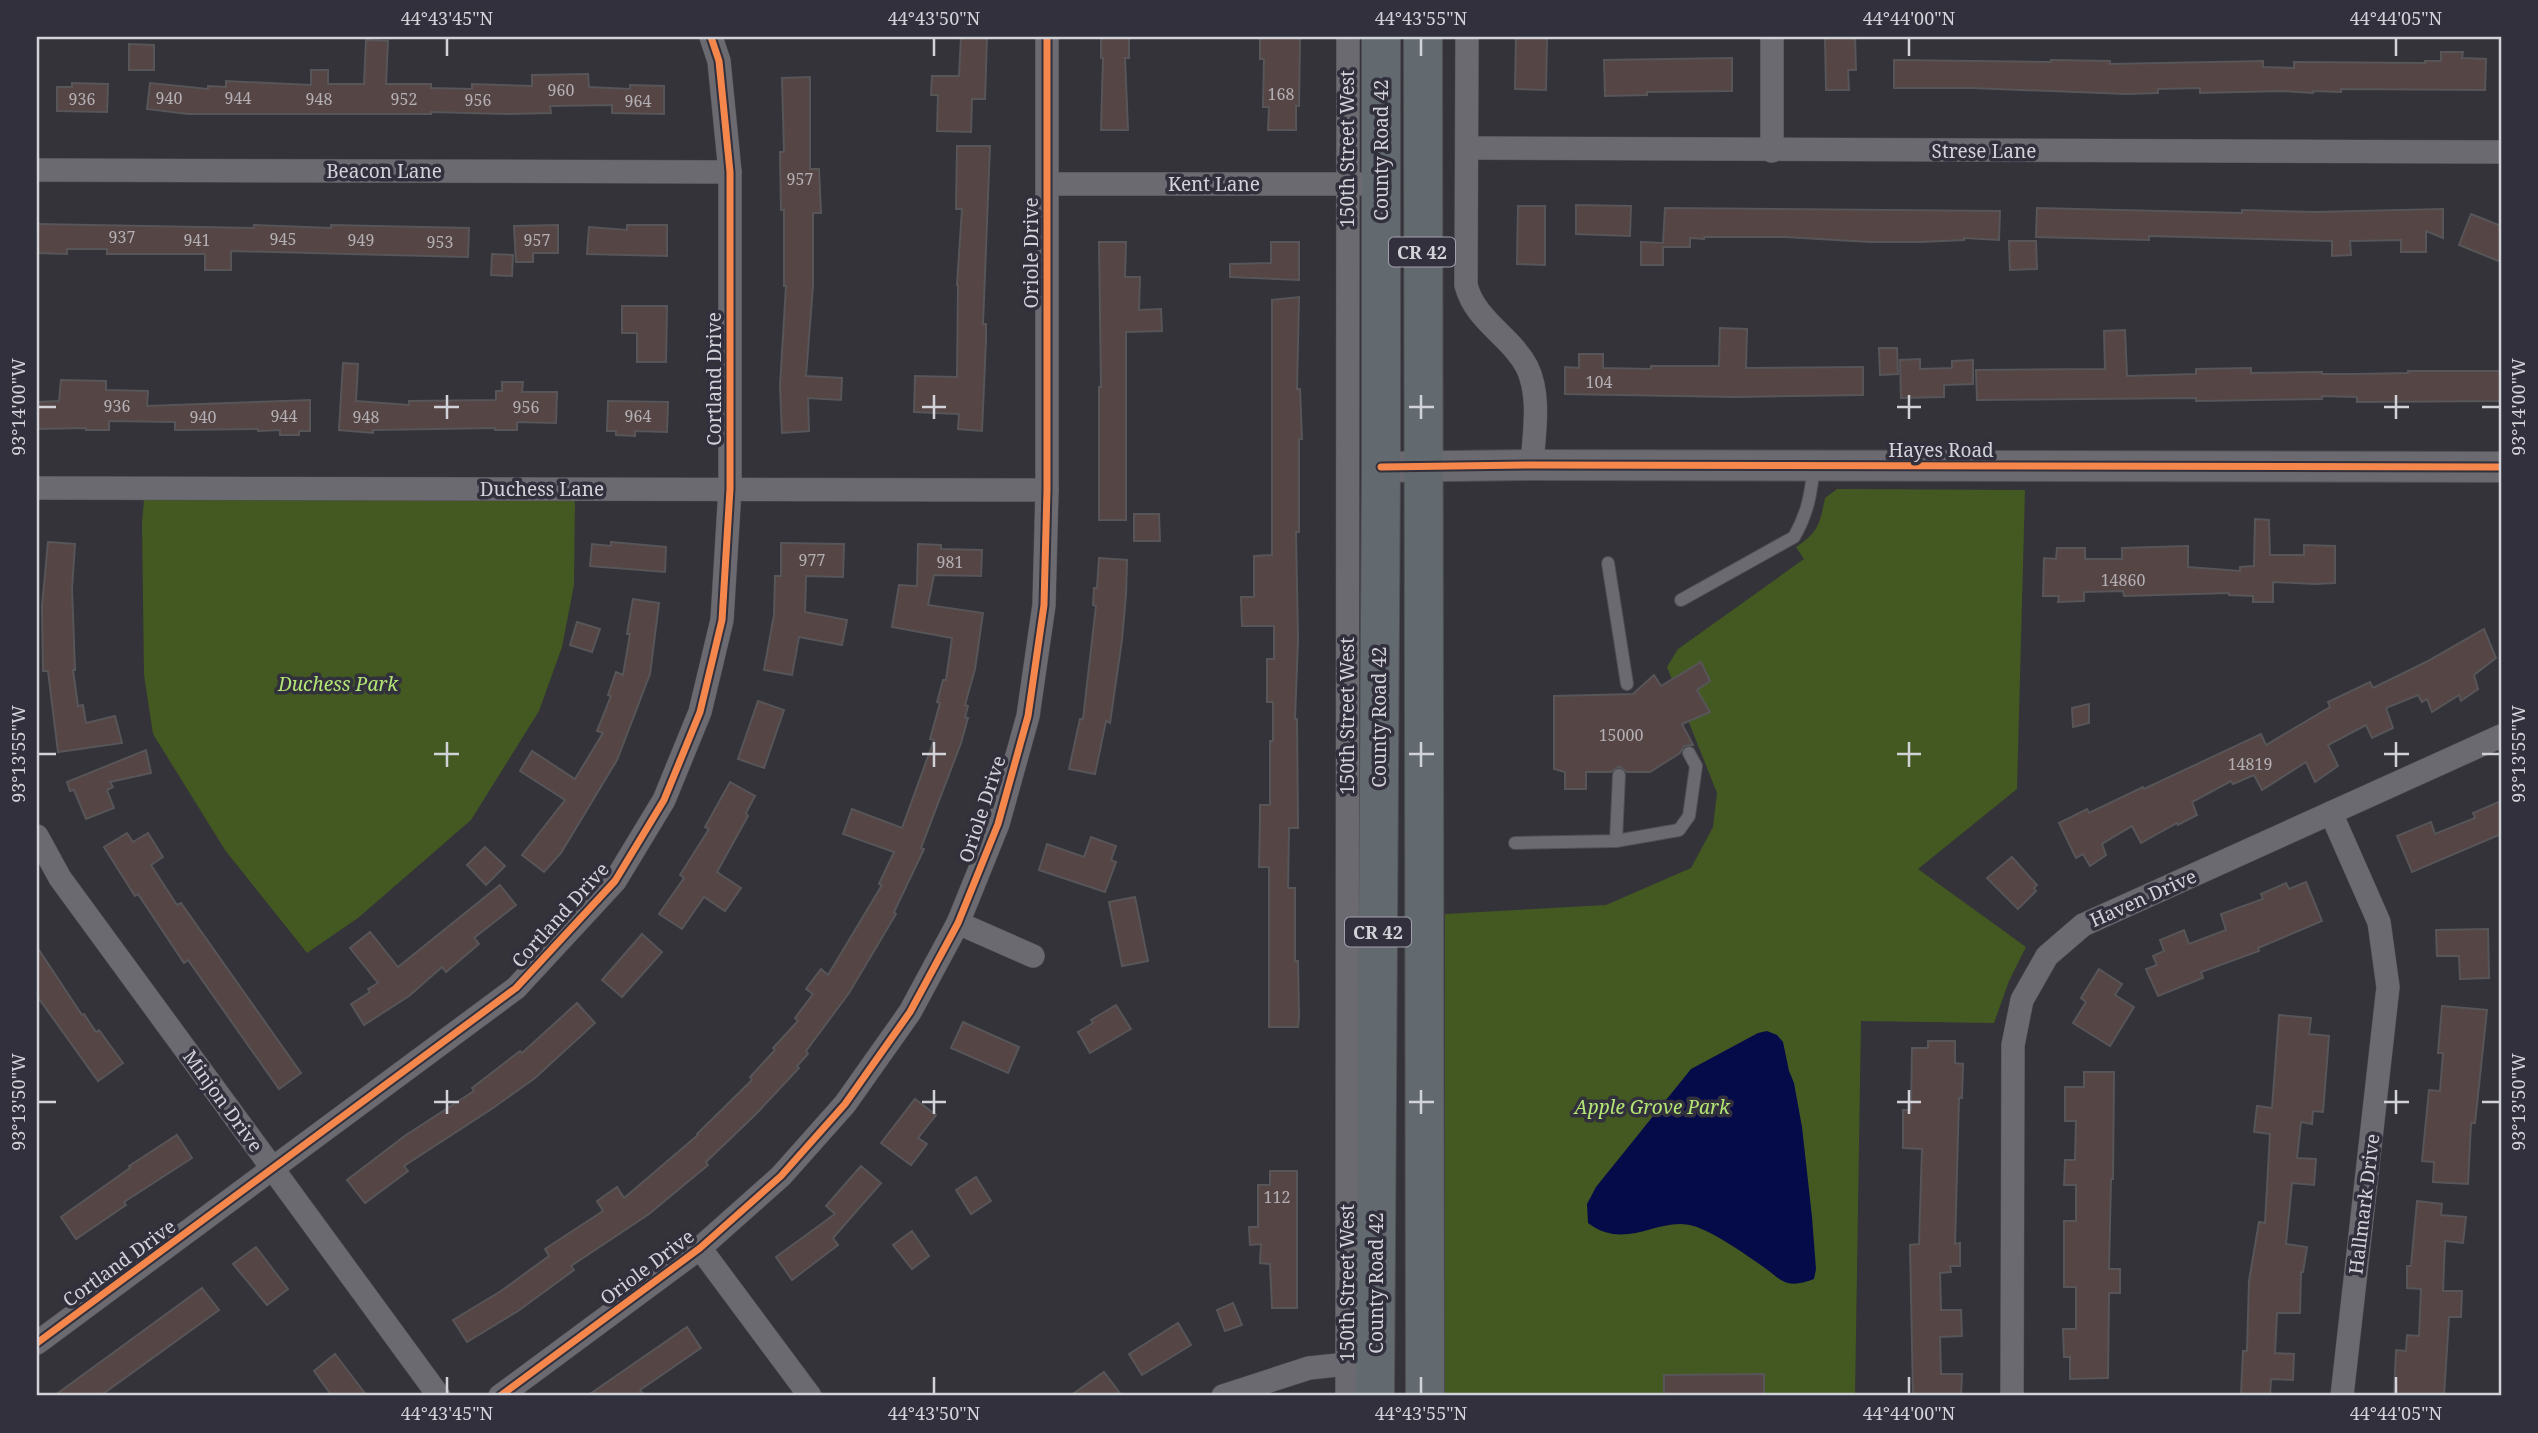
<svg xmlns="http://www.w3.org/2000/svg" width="2538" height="1433" font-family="'Noto Serif',serif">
  <rect width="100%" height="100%" fill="#333339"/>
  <!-- green -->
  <g fill="#435921">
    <path d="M1837 489 2025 490 2017 789 1918 869 2026 947 2009 981 1994 1023 1861 1021 1855 1396H1445V914L1606 905 1691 868 1713 827 1717 793 1667 667 1678 649 1804 559 1796 547C1819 532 1820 523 1825 498Z"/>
    <polygon points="144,499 575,499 574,585 562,647 539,711 471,820 358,918 307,953 225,850 153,734 144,675 142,524"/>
  </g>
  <!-- water -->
  <path fill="#050a49" d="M1767 1031 1777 1035 1783 1042 1789 1071 1794 1083 1802 1127 1812 1217 1816 1269 1814 1279C1806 1282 1796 1285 1788 1283 1780 1281 1772 1273 1765 1268 1743 1253 1722 1237 1697 1227 1660 1213 1628 1253 1588 1223L1587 1204 1596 1187 1691 1069 1758 1033Z"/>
  <!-- building -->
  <g fill="#554544" stroke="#575558" stroke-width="2">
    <polygon points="961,37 987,37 985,99 972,99 971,132 937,131 938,95 931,95 932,76 959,76"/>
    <polygon points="1101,37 1129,37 1129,58 1125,58 1128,130 1101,130 1103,58 1101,58"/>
    <polygon points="1260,37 1300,37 1299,106 1296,106 1296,130 1268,130 1269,107 1263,107 1264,59 1260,59"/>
    <polygon points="1516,37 1547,37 1546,90 1515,89"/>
    <polygon points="1825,37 1855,37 1856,70 1848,70 1849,90 1826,90"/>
    <polygon points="366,40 388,41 386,84 431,84 431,88 472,89 472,84 532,86 532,75 588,74 589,87 630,89 630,85 664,86 664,114 612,113 612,105 550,106 551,113 509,114 431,112 431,114 188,114 147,109 150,83 208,89 208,86 226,87 226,81 311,85 311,70 328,70 328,84 364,84"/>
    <polygon points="129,44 154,45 154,70 129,70"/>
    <polygon points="2441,52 2463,52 2462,58 2486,59 2485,90 2341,89 2341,92 2313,91 2313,93 2281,91 2200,93 2200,88 2158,89 2158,93 2127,94 1972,88 1894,88 1894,60 2051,62 2051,60 2110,61 2110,64 2263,61 2263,67 2294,68 2294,62 2425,63 2425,61 2441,61"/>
    <polygon points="1732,58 1732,91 1647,92 1647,95 1605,96 1604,60"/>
    <polygon points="810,77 810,169 819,169 821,213 813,213 813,286 806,376 842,378 841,400 808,398 809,431 782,433 780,386 786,286 784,286 784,210 781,210 780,152 784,152 782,78"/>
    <polygon points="72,83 108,84 107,112 57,111 57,87 72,87"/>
    <polygon points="957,146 990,146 983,324 986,324 986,340 982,431 958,429 959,414 914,412 915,376 957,377 958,285 957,285 962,209 956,209"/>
    <polygon points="1576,205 1631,206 1630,236 1576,234"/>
    <polygon points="1518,206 1545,206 1545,265 1517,264"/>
    <polygon points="1665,208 2000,211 1999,240 1964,238 1964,240 1920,242 1870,242 1785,237 1704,237 1704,239 1690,238 1690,247 1663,247 1663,265 1641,265 1641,242 1663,243"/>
    <polygon points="2037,208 2242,213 2242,210 2314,212 2443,209 2443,238 2426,231 2426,252 2401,252 2401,240 2350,241 2351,255 2332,256 2332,241 2149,236 2149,240 2036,237"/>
    <polygon points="2471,214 2501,226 2501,262 2459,245"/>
    <polygon points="37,224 254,228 254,225 331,228 331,225 469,228 468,257 231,251 231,270 205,270 205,254 107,254 107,249 67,249 67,254 37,253"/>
    <polygon points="558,225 558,253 533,253 533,262 516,262 514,226"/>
    <polygon points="627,225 667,225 667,256 587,254 589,227 627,230"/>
    <polygon points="2009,241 2036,241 2037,269 2010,270"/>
    <polygon points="1099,242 1126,242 1125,277 1140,277 1139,310 1161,309 1162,331 1126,332 1126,520 1099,520 1099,387 1101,387"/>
    <polygon points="1271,242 1299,242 1299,280 1230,277 1230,264 1271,263"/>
    <polygon points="492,254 513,255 512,276 491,275"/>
    <polygon points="1299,297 1297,389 1300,389 1302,439 1299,439 1299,532 1296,532 1298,640 1295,719 1297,719 1298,828 1289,828 1288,888 1295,888 1295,961 1298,961 1299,1017 1298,1027 1269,1027 1269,867 1259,867 1260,821 1260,805 1270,805 1270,741 1273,741 1273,702 1267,702 1267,659 1274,659 1274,626 1242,626 1241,597 1254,597 1254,556 1272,555 1272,300"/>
    <polygon points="622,306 667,306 666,362 637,362 637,333 622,333"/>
    <polygon points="1720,328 1747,329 1746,368 1863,367 1863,395 1734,397 1565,394 1565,367 1579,368 1579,354 1603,354 1603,368 1651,369 1651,366 1719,366"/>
    <polygon points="2125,330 2127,376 2196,374 2196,369 2251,368 2251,373 2322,372 2322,374 2357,374 2408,373 2408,371 2501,371 2501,401 2357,402 2357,397 2322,396 2322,399 2196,401 2196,398 1977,400 1976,370 2105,369 2104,331"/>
    <polygon points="1879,348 1897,348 1898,374 1880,375"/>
    <polygon points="1920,359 1920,369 1952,368 1952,361 1973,360 1973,384 1944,385 1944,397 1901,398 1900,360"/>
    <polygon points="343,363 358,364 356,401 409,405 409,401 496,400 496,391 502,391 502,382 523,382 522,392 557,392 556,423 517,422 517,430 495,430 495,428 373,430 373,433 339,430"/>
    <polygon points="61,380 106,381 106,390 148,391 147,406 310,400 310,431 299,431 299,435 280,435 280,430 258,431 258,429 175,430 175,422 109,421 109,430 86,430 86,428 37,429 37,402 59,401"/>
    <polygon points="608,401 668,402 667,432 635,431 635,436 616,435 616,431 607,431"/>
    <polygon points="1134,514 1159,514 1160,541 1134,541"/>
    <polygon points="2255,519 2269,520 2270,555 2304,555 2304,545 2335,546 2335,583 2315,584 2273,582 2273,602 2253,602 2253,596 2229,595 2229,593 2124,596 2123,591 2084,592 2084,601 2058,602 2059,596 2043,596 2044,558 2056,559 2057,548 2085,548 2085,559 2122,559 2122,548 2188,546 2188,567 2240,571 2240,567 2254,566"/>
    <polygon points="48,542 75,544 72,589 75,670 73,670 78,706 83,705 86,723 115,716 122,743 58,752 48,671 43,671 42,606"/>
    <polygon points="611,542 666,547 665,572 590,566 592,544 611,546"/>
    <polygon points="781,543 844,544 843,577 806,576 805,612 847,620 842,645 799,637 792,675 764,670 774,615 775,576 781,576"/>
    <polygon points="918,544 941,545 941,549 982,550 981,576 934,575 928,605 983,613 975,669 965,705 968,706 965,717 968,718 961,743 921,848 924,849 894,912 896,914 849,993 806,1051 808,1054 797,1066 799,1068 756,1114 706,1162 708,1165 649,1214 571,1266 574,1270 518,1311 467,1342 453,1320 501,1291 549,1256 545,1249 603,1211 597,1201 617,1187 624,1198 698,1135 697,1134 752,1080 750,1077 775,1050 773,1048 798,1021 795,1018 813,994 806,989 821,969 828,975 882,885 879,884 894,852 843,834 852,809 902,828 934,740 930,739 940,703 937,702 943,680 946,680 952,638 892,627 899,585 917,586"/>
    <polygon points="1099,558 1127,560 1126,594 1122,640 1110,723 1106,721 1095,774 1069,769 1080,719 1083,719 1096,606 1093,605 1094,588 1097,588"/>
    <polygon points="633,599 659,603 650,674 617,760 561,853 544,872 522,855 565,800 520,771 532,751 575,779 603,733 597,731 611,696 608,695 616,672 623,675 630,634 627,634"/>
    <polygon points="577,622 600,629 592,652 570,645"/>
    <polygon points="2484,629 2496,658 2474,675 2478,689 2461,701 2459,695 2432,712 2427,699 2422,702 2418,695 2386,708 2393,728 2372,738 2366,725 2328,745 2338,766 2315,782 2306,762 2262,790 2254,775 2233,784 2231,781 2192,802 2197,815 2178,825 2177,823 2141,843 2132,826 2102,844 2106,855 2090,866 2083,854 2076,858 2059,823 2087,809 2089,813 2143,787 2144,789 2261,734 2266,745 2330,707 2328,702 2370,682 2373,688 2426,662"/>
    <polygon points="1701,662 1710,681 1697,690 1710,712 1682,724 1693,745 1684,746 1680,753 1650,772 1627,772 1619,766 1611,772 1586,772 1586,789 1565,789 1565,772 1554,769 1554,696 1633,694 1654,675 1661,686"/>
    <polygon points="758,701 784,710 764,768 738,759"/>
    <polygon points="2089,704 2089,723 2073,727 2072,708"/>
    <polygon points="146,750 151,773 110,782 113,787 107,790 114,808 86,819 74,790 70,791 67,782"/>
    <polygon points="730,782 755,796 746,813 748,816 717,872 741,888 725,911 704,897 682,929 659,914 684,878 680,875 709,829 705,827"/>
    <polygon points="2501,801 2501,834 2412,872 2397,836 2431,822 2435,834 2475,818 2473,813"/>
    <polygon points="127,833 133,842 148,833 163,857 151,865 177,905 181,903 301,1073 279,1089 188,960 184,963 138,894 135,896 104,847"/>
    <polygon points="1091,837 1116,846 1111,860 1116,862 1105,892 1039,870 1047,844 1084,857"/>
    <polygon points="485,847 505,866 486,885 467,865"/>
    <polygon points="2012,857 2037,885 2034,888 2036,891 2018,909 1987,878"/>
    <polygon points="2306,882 2322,921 2258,948 2259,951 2201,972 2203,978 2158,996 2146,969 2157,965 2153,956 2164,951 2160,940 2184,930 2189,944 2226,930 2221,914 2263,899 2261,894 2286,883 2289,889"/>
    <polygon points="500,885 516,905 474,938 479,944 446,972 442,967 409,996 364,1025 351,1004 370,992 368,989 378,983 350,948 370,932 398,967"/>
    <polygon points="1135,897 1148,961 1122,966 1109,902"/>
    <polygon points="2488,929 2489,978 2460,979 2459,956 2437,956 2436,930"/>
    <polygon points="642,934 662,952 622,997 602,980"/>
    <polygon points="37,947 82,1015 84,1014 96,1032 99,1030 123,1063 98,1081 37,996"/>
    <polygon points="2099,969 2122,984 2115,995 2134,1007 2110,1046 2073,1023 2086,1002 2081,998"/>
    <polygon points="577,1003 595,1023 535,1078 493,1108 404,1166 408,1171 365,1203 347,1180 406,1135 474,1091 472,1088 520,1051 522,1053"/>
    <polygon points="1116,1005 1131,1029 1090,1053 1078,1032 1093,1023 1091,1020"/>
    <polygon points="2442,1006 2487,1010 2475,1123 2471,1123 2468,1184 2433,1182 2434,1162 2422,1161 2429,1090 2440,1091 2443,1053 2438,1053"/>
    <polygon points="2279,1015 2311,1018 2309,1034 2329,1036 2323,1112 2313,1111 2312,1124 2301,1122 2297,1158 2316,1159 2314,1185 2292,1183 2286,1244 2307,1247 2303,1272 2301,1272 2300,1313 2277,1313 2275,1353 2294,1354 2293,1380 2271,1379 2270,1396 2241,1394 2243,1351 2247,1351 2249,1281 2259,1222 2265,1223 2270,1134 2254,1132 2257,1106 2272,1108"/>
    <polygon points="963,1022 1019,1047 1008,1073 951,1048"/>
    <polygon points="1928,1041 1955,1041 1955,1063 1963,1064 1962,1098 1959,1098 1955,1244 1960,1243 1960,1266 1950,1266 1951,1272 1940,1273 1941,1310 1961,1310 1962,1336 1940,1337 1941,1374 1962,1374 1961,1396 1913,1396 1910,1245 1919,1244 1922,1149 1903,1148 1903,1110 1911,1110 1912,1048 1928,1048"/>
    <polygon points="2084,1072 2114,1072 2113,1179 2111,1179 2109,1269 2120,1269 2120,1293 2109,1293 2108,1378 2070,1379 2070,1357 2064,1357 2063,1329 2076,1329 2076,1287 2064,1287 2064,1221 2076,1221 2076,1185 2064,1185 2065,1160 2075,1160 2076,1121 2065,1121 2065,1087 2084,1087"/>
    <polygon points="915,1099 936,1115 918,1138 927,1144 911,1165 881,1143"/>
    <polygon points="177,1135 192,1158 124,1202 126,1205 76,1239 61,1217 130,1168 129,1166"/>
    <polygon points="861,1166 881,1183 833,1238 838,1245 792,1280 776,1257 835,1214 826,1206"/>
    <polygon points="1270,1171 1297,1171 1297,1308 1272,1308 1270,1264 1260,1263 1261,1244 1250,1245 1249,1227 1258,1227 1258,1185 1270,1185"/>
    <polygon points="976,1177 991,1201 971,1214 956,1190"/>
    <polygon points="2417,1201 2442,1204 2441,1215 2466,1217 2463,1243 2445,1241 2443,1291 2462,1291 2461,1317 2449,1317 2444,1396 2394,1396 2396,1350 2406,1351 2407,1335 2419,1336 2421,1289 2407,1288 2407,1266 2411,1266"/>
    <polygon points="912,1231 929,1256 912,1269 893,1245"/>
    <polygon points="256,1247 288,1289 267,1305 233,1264"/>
    <polygon points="202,1288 219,1310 100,1396 54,1396"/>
    <polygon points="1233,1303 1242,1325 1225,1331 1217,1310"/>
    <polygon points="1178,1323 1191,1345 1142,1375 1129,1354"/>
    <polygon points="687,1327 701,1348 640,1390 645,1396 587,1396"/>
    <polygon points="335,1354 367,1396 332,1396 314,1371"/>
    <polygon points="1104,1372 1122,1396 1070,1396"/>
    <polygon points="1764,1374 1764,1396 1664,1396 1664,1375"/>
  </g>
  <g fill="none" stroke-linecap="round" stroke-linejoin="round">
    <defs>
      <g id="service">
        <polyline points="1608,563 1627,684"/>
        <path d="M1681 600 1794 537C1808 513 1811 493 1814 466"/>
        <polyline points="1616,841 1679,830 1689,816 1696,766 1689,753"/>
        <polyline points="1515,843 1616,841 1619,775"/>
      </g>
      <g id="minor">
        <path d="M1467 37 1466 285C1475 321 1511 336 1527 367 1541 396 1534 433 1532 465"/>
        <polyline points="1467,148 2501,152"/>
        <polyline points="1772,151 1772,37"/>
        <polyline points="37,170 730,172"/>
        <polyline points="1047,184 1360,184"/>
        <polyline points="37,488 1047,490"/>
        <polyline points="2331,813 2379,922 2388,987 2342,1396"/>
        <polyline points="37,836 60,878 439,1396"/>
        <polyline points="958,923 1033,956"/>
        <polyline points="700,1248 810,1396"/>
        <polyline points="37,1343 516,988 615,881 664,800 700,712 722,620 730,489 730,172 719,61 711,37"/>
        <polyline points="500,1396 700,1248 781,1176 845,1104 910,1012 958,923 998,824 1028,716 1044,605 1047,490 1047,37"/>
        <polyline points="1223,1396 1309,1368 1347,1364"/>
        <polyline points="1347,1396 1348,37"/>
        <polyline points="2012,1396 2013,1045 2022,1000 2047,956 2083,925 2501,736"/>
      </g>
      <polyline id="tertiary" points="1381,467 1532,465 2501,467"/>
      <g id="trunk">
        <polyline points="1423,37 1425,1396"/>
        <polyline points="1375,1396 1381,467 1381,37"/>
      </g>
    </defs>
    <!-- service casing -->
    <use href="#service" stroke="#4f4f55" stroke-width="14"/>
    <!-- minor casing -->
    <use href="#minor" stroke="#4f4f55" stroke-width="24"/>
    <!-- tertiary casing -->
    <use href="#tertiary" stroke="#4f4f55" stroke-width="32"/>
    <!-- trunk casing -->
    <use href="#trunk" stroke="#4f4f55" stroke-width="40"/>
    <!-- service -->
    <use href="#service" stroke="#6b6a70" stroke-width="12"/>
    <!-- minor -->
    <use href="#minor" stroke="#6b6a70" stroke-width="23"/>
    <!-- tertiary -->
    <use href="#tertiary" stroke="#6b6a70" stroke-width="30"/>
    <!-- trunk -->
    <use href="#trunk" stroke="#626a70" stroke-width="38"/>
    <defs>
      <g id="cycleway">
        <polyline points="1381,467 1532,465 2501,467"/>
        <polyline points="37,1343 516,988 615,881 664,800 700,712 722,620 730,489 730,172 719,61 711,37"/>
        <polyline points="500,1396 700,1248 781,1176 845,1104 910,1012 958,923 998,824 1028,716 1044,605 1047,490 1047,37"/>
      </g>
    </defs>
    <!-- cycleway casing -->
    <use href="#cycleway" stroke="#31303c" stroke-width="11"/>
    <!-- cycleway -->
    <use href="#cycleway" stroke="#f5874c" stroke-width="7"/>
  </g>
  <!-- ticks -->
  <path fill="none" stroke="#d2d2d9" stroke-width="2.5" d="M447 38V56M934 38V56M1421 38V56M1909 38V56M2396 38V56M447 395V419M934 395V419M1421 395V419M1909 395V419M2396 395V419M38 407H56M434 407H459M922 407H946M1409 407H1434M1897 407H1921M2384 407H2409M2482 407H2500M447 742V767M934 742V767M1421 742V767M1909 742V767M2396 742V767M38 754H56M434 754H459M922 754H946M1409 754H1434M1897 754H1921M2384 754H2409M2482 754H2500M447 1090V1114M934 1090V1114M1421 1090V1114M1909 1090V1114M2396 1090V1114M38 1102H56M434 1102H459M922 1102H946M1409 1102H1434M1897 1102H1921M2384 1102H2409M2482 1102H2500M447 1377V1394M934 1377V1394M1421 1377V1394M1909 1377V1394M2396 1377V1394"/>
  <g text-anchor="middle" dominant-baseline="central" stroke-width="7" stroke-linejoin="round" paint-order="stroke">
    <!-- number labels -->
    <g font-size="16" fill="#b3afb4">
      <text x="561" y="90">960</text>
      <text x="1281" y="94">168</text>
      <text x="169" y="98">940</text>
      <text x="238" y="98">944</text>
      <text x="82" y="99">936</text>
      <text x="319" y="99">948</text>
      <text x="404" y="99">952</text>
      <text x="478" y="100">956</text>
      <text x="638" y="101">964</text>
      <text x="800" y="179">957</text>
      <text x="122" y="237">937</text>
      <text x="283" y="239">945</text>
      <text x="197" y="240">941</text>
      <text x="361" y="240">949</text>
      <text x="537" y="240">957</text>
      <text x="440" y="242">953</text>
      <text x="1599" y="382">104</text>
      <text x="117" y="406">936</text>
      <text x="526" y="407">956</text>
      <text x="284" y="416">944</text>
      <text x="638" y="416">964</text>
      <text x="203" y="417">940</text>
      <text x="366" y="417">948</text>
      <text x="812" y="560">977</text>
      <text x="950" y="562">981</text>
      <text x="2123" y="580">14860</text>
      <text x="1621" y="735">15000</text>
      <text x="2250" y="764">14819</text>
      <text x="1277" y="1197">112</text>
    </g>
    <!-- shield labels -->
    <g fill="#31303c" stroke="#a2a1aa" stroke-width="2">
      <rect x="1389" y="237.5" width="66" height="29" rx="5"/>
      <rect x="1345" y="917.5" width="66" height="29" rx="5"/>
    </g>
    <g font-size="18" font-weight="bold" fill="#d2d2d9">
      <text x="1422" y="252">CR 42</text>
      <text x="1378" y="932">CR 42</text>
    </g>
    <!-- street labels -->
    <g font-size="19" fill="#d2d2d9" stroke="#31303c">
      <text transform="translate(1347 149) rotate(-90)">150th Street West</text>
      <text transform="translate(1381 150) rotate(-90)">County Road 42</text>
      <text x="1984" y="151">Strese Lane</text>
      <text x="384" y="171">Beacon Lane</text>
      <text x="1214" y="184">Kent Lane</text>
      <text transform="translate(1031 253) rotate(-90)">Oriole Drive</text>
      <text transform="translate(714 379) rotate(-90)">Cortland Drive</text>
      <text x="1941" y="450">Hayes Road</text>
      <text x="542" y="489">Duchess Lane</text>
      <text transform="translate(1347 716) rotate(-90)">150th Street West</text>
      <text transform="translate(1379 717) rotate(-90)">County Road 42</text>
      <text transform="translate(982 809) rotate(-72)">Oriole Drive</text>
      <text transform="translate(2143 898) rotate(-24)">Haven Drive</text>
      <text transform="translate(560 915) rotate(-48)">Cortland Drive</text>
      <text transform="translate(223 1101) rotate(54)">Minjon Drive</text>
      <text transform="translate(2364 1204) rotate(-83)">Hallmark Drive</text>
      <text transform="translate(119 1263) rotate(-36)">Cortland Drive</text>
      <text transform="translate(647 1267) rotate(-37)">Oriole Drive</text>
      <text transform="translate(1347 1283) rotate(-90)">150th Street West</text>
      <text transform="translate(1376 1283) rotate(-90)">County Road 42</text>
    </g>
    <!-- park labels -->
    <g font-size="19" font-style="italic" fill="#b4e675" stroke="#31303c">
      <text x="338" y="684">Duchess Park</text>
      <text x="1652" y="1107">Apple Grove Park</text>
    </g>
  </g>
  <!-- border -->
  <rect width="2538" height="1433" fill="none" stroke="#31303c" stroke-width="77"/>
  <rect x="38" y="38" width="2462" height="1356" fill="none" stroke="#d2d2d9" stroke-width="2.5"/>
  <g font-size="18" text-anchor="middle" fill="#d2d2d9">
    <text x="447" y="25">44°43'45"N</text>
    <text x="934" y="25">44°43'50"N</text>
    <text x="1421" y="25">44°43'55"N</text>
    <text x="1909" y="25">44°44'00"N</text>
    <text x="2396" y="25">44°44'05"N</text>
    <text transform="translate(2519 407) rotate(-90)" y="6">93°14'00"W</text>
    <text transform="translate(19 407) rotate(-90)" y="6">93°14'00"W</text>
    <text transform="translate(2519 754) rotate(-90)" y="6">93°13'55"W</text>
    <text transform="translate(19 754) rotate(-90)" y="6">93°13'55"W</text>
    <text transform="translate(19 1102) rotate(-90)" y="6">93°13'50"W</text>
    <text transform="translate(2519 1102) rotate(-90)" y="6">93°13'50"W</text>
    <text x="447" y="1420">44°43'45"N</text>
    <text x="934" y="1420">44°43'50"N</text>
    <text x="1421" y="1420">44°43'55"N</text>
    <text x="1909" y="1420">44°44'00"N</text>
    <text x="2396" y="1420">44°44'05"N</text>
  </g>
</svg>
